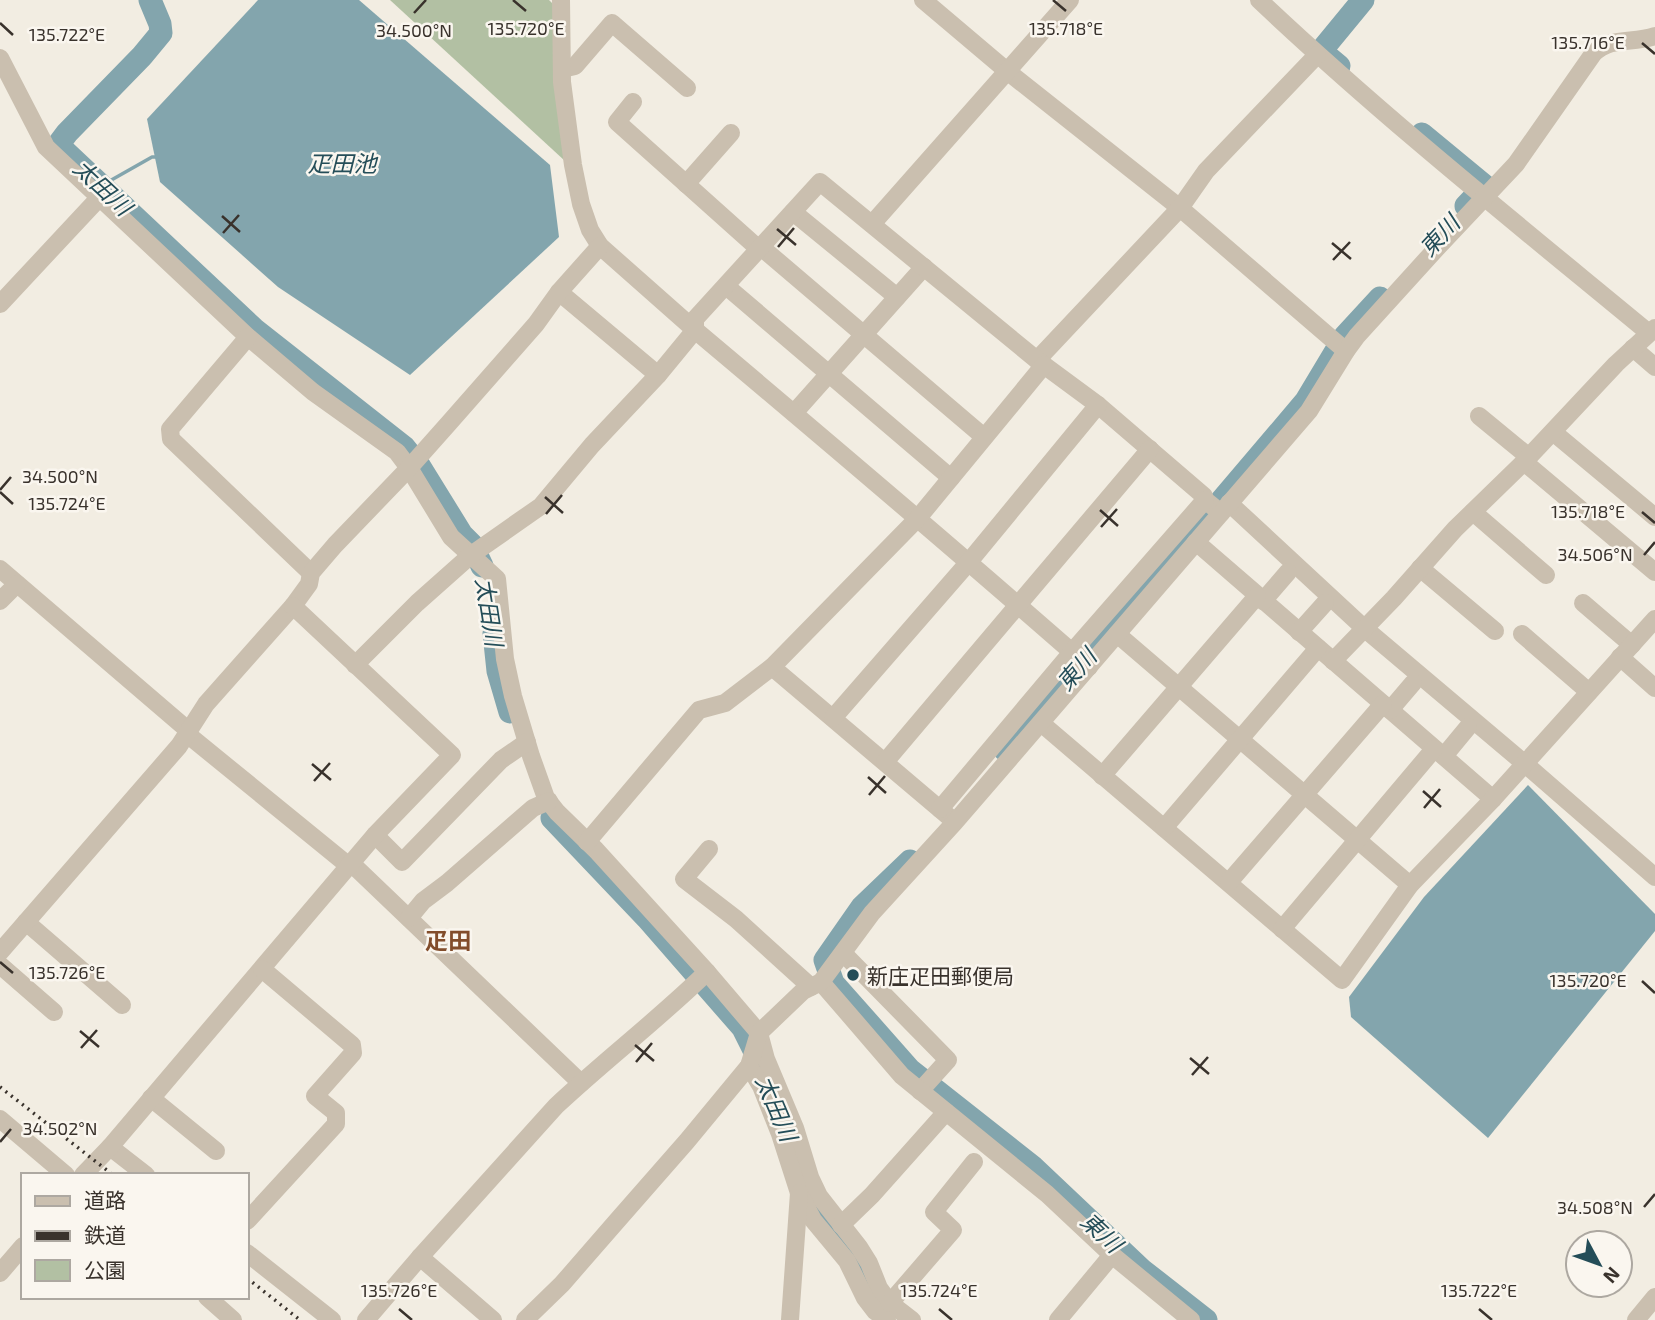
<svg xmlns="http://www.w3.org/2000/svg" width="1655" height="1320" font-family="'Exo 2','Noto Sans JP',sans-serif">
  <rect width="100%" height="100%" fill="#f2ede2"/>
  <!-- green -->
  <polygon fill="#b2c0a3" points="390,0 549,0 555,6 565,161"/>
  <!-- water -->
  <g fill="#83a5ad">
    <polygon points="258,0 359,0 550,165 559,237 410,375 278,287 160,182 147,119"/>
    <polygon points="1528,785 1655,914 1655,931 1488,1138 1351,1017 1349,997 1424,897"/>
  </g>
  <g fill="none" stroke-linecap="round" stroke-linejoin="round">
    <!-- stream -->
    <polyline stroke="#83a5ad" stroke-width="3.5" points="99,187 152,157 157,157"/>
    <!-- river -->
    <g stroke="#83a5ad" stroke-width="23">
      <polyline points="150,0 160,24 161,33 142,56 67,133 58,145 254,329 404,447 420,467 462,535 472,545 482,566"/>
      <polyline points="1339,66 1321,51 1363,0"/>
      <polyline points="1422,134 1485,186 1466,206"/>
      <polyline points="494,633 498,671 510,712"/>
      <polyline points="1005,750 1174,552 1216,507 1306,401 1345,336 1380,298"/>
      <polyline points="552,818 647,918 743,1028 762,1066"/>
      <polyline points="910,861 862,907 825,960 833,983 910,1070 1033,1167 1142,1270 1206,1320"/>
      <polyline points="805,1184 821,1214 844,1242 862,1269 876,1297"/>
    </g>
    <!-- minor -->
    <g stroke="#cabfaf" stroke-width="18">
      <polyline points="923,0 1007,71 1180,208 1346,351"/>
      <path d="M1259 0C1383 117 1517 224 1649 333"/>
      <polyline points="0,58 46,147 248,337 313,392 397,452 409,468 451,537 497,579 505,659 513,696 531,756 546,798 557,812 596,850 707,972 759,1033 766,1059 795,1128 810,1177 819,1196 859,1247 869,1263 879,1288 890,1303 912,1320"/>
      <polyline points="562,69 575,66 612,23 687,88"/>
      <polyline points="633,102 617,122 759,249"/>
      <polyline points="686,184 731,133"/>
      <polyline points="793,212 897,297"/>
      <polyline points="872,224 1070,0"/>
      <polyline points="761,247 984,437"/>
      <polyline points="726,286 951,478"/>
      <polyline points="559,292 658,375"/>
      <polyline points="0,304 99,198"/>
      <polyline points="248,337 170,429 171,439 311,573"/>
      <polyline points="1633,348 1655,367"/>
      <polyline points="1037,360 1180,208 1206,171 1317,55"/>
      <polyline points="794,413 924,267"/>
      <polyline points="1479,416 1529,457"/>
      <polyline points="1553,432 1655,517"/>
      <polyline points="1524,462 1655,572"/>
      <polyline points="1229,503 1364,628 1524,763 1655,877"/>
      <polyline points="1473,512 1546,575"/>
      <polyline points="1196,542 1493,799"/>
      <polyline points="1420,568 1495,631"/>
      <polyline points="0,569 189,731"/>
      <polyline points="0,601 17,584"/>
      <polyline points="1263,601 1288,572"/>
      <polyline points="1583,603 1632,645"/>
      <polyline points="1299,632 1325,603"/>
      <polyline points="1117,634 1410,885"/>
      <polyline points="1522,634 1589,692"/>
      <polyline points="1620,657 1655,688"/>
      <polyline points="1333,661 1394,598 1455,529 1524,462 1616,364 1655,328"/>
      <polyline points="355,665 417,603 471,555 541,506 592,445 658,375 695,330 600,246 590,230 581,204 573,165 562,82 561,0"/>
      <polyline points="772,667 948,816"/>
      <path d="M1089 667C959 553 827 441 695 330V319L820 182 1037 360 1098 405 1204 496 1205 500 1221 513"/>
      <polyline points="1390,710 1413,683"/>
      <polyline points="833,718 968,563 1098,405"/>
      <polyline points="1041,723 1342,980 1410,885 1493,799 1655,619"/>
      <polyline points="187,734 349,866"/>
      <polyline points="1444,756 1468,727"/>
      <polyline points="885,762 1150,449"/>
      <polyline points="1102,776 1257,596"/>
      <polyline points="940,809 1072,652 1205,500"/>
      <polyline points="1164,828 1318,648"/>
      <polyline points="375,835 402,862 501,760 527,742"/>
      <polyline points="587,842 699,710 725,703 772,667 918,518 1044,365"/>
      <polyline points="709,849 684,879 736,919 811,987"/>
      <polyline points="351,863 581,1083"/>
      <polyline points="1229,882 1383,704"/>
      <polyline points="409,918 423,901 447,883 533,808 549,801"/>
      <polyline points="26,922 122,1005"/>
      <polyline points="1282,929 1434,749"/>
      <polyline points="0,952 179,746 206,704 293,606 309,584 311,573 335,545 409,468 449,423 536,324 559,292 600,246"/>
      <polyline points="843,953 948,1060 920,1091"/>
      <polyline points="0,965 54,1012"/>
      <polyline points="821,982 902,1076 1047,1194 1112,1255 1191,1320"/>
      <polyline points="749,1066 761,1086 780,1134 799,1193 813,1220 847,1261 865,1298 875,1311 887,1320"/>
      <polyline points="151,1098 216,1151"/>
      <polyline points="0,1119 66,1175"/>
      <polyline points="110,1147 146,1175"/>
      <polyline points="83,1175 110,1147 375,835 452,755 293,606"/>
      <polyline points="247,1221 336,1124 336,1113 315,1096 353,1053 352,1045 262,969"/>
      <polyline points="841,1225 872,1195 946,1112"/>
      <polyline points="247,1253 332,1320"/>
      <polyline points="420,1257 493,1320"/>
      <polyline points="0,1273 23,1246"/>
      <polyline points="207,1297 233,1320"/>
      <polyline points="890,1303 953,1230 934,1212 974,1162"/>
      <path d="M366 1320 420 1257 556 1106C605 1060 659 1019 707 972"/>
      <path d="M525 1320 562 1284 616 1222 687 1141 749 1066 759 1033 803 991 821 982 872 913 955 822 1309 411 1346 351 1357 336 1436 249 1516 164 1593 54C1611 36 1632 44 1655 36"/>
      <polyline points="790,1320 799,1193"/>
      <polyline points="1058,1320 1112,1255"/>
      <polyline points="1636,1320 1655,1297"/>
    </g>
    <!-- rail -->
    <g stroke="#39322c" stroke-width="3.5" stroke-dasharray="2 5" stroke-linecap="butt">
      <polyline points="0,1087 113,1175"/>
      <polyline points="247,1278 300,1320"/>
    </g>
  </g>
  <!-- ticks -->
  <path fill="none" stroke="#39322c" stroke-width="2.5" d="M513 0 526 11M1053 0 1066 11M414 13 426 0M0 23 13 35M1642 43 1655 54M222 216 240 232M777 229 796 245M223 233 239 215M1332 243 1351 259M778 247 794 228M1333 260 1350 242M0 490 11 477M0 492 13 504M545 497 563 513M1100 510 1118 526M1642 512 1655 523M546 514 562 495M1101 527 1117 509M1644 555 1655 542M312 764 331 780M868 777 886 793M314 781 330 763M1423 791 1441 807M869 795 885 776M1424 808 1440 789M0 962 13 973M1642 981 1655 993M80 1031 99 1047M635 1045 654 1061M81 1048 97 1030M1190 1058 1209 1074M636 1062 652 1043M1192 1075 1208 1057M0 1142 11 1129M1644 1207 1655 1194M399 1309 412 1320M939 1309 952 1320M1479 1309 1492 1320"/>
  <!-- markers -->
  <circle fill="#244d58" stroke="#faf6ef" stroke-width="2.5" cx="853" cy="975" r="7"/>
  <g text-anchor="middle" dominant-baseline="central" stroke-width="5" stroke-linejoin="round" paint-order="stroke">
    <!-- poi labels -->
    <g font-size="21" fill="#39322c" stroke="#faf6ef" text-anchor="start">
      <text x="867" y="975">新庄疋田郵便局</text>
    </g>
    <!-- water labels -->
    <g font-size="23" font-style="italic" fill="#244d58" stroke="#faf6ef">
      <text x="342" y="163">疋田池</text>
      <text transform="translate(103 187) rotate(43)">太田川</text>
      <text transform="translate(1439 235) rotate(-47)">東川</text>
      <text transform="translate(490 612) rotate(81)">太田川</text>
      <text transform="translate(1076 669) rotate(-49)">東川</text>
      <text transform="translate(777 1108) rotate(67)">太田川</text>
      <text transform="translate(1102 1232) rotate(43)">東川</text>
    </g>
    <!-- neighbourhood labels -->
    <g font-size="23" font-weight="bold" fill="#824d2b" stroke="#faf6ef">
      <text x="448" y="940">疋田</text>
    </g>
  </g>
  <g font-size="18" text-anchor="middle" fill="#39322c" stroke="#faf6ef" stroke-width="5" stroke-linejoin="round" paint-order="stroke">
    <text x="526" y="35">135.720°E</text>
    <text x="1066" y="35">135.718°E</text>
    <text x="414" y="37">34.500°N</text>
    <text x="67" y="41">135.722°E</text>
    <text x="1588" y="49">135.716°E</text>
    <text x="60" y="483">34.500°N</text>
    <text x="67" y="510">135.724°E</text>
    <text x="1588" y="518">135.718°E</text>
    <text x="1595" y="561">34.506°N</text>
    <text x="67" y="979">135.726°E</text>
    <text x="1588" y="987">135.720°E</text>
    <text x="60" y="1135">34.502°N</text>
    <text x="1595" y="1214">34.508°N</text>
    <text x="399" y="1297">135.726°E</text>
    <text x="939" y="1297">135.724°E</text>
    <text x="1479" y="1297">135.722°E</text>
  </g>
  <!-- legend -->
  <rect x="21" y="1173" width="228" height="126" fill="#faf6ef" stroke="#ada8a1" stroke-width="2"/>
  <rect x="35" y="1196" width="35" height="10" fill="#cabfaf" stroke="#ada8a1" stroke-width="2"/>
  <text x="84" y="1208" font-size="21" fill="#39322c">道路</text>
  <rect x="35" y="1231" width="35" height="10" fill="#39322c" stroke="#ada8a1" stroke-width="2"/>
  <text x="84" y="1243" font-size="21" fill="#39322c">鉄道</text>
  <rect x="35" y="1260" width="35" height="21" fill="#b2c0a3" stroke="#ada8a1" stroke-width="2"/>
  <text x="84" y="1278" font-size="21" fill="#39322c">公園</text>
  <!-- north arrow -->
  <g transform="translate(1599 1264) rotate(131)"><circle r="33" fill="#faf6ef" stroke="#ada8a1" stroke-width="2"/>
  <path d="M0-5L12 26L0 18L-12 26Z" fill="#244d58"/>
  <text y="-10" font-size="19" font-weight="bold" text-anchor="middle" fill="#39322c">N</text>
  </g>
</svg>
